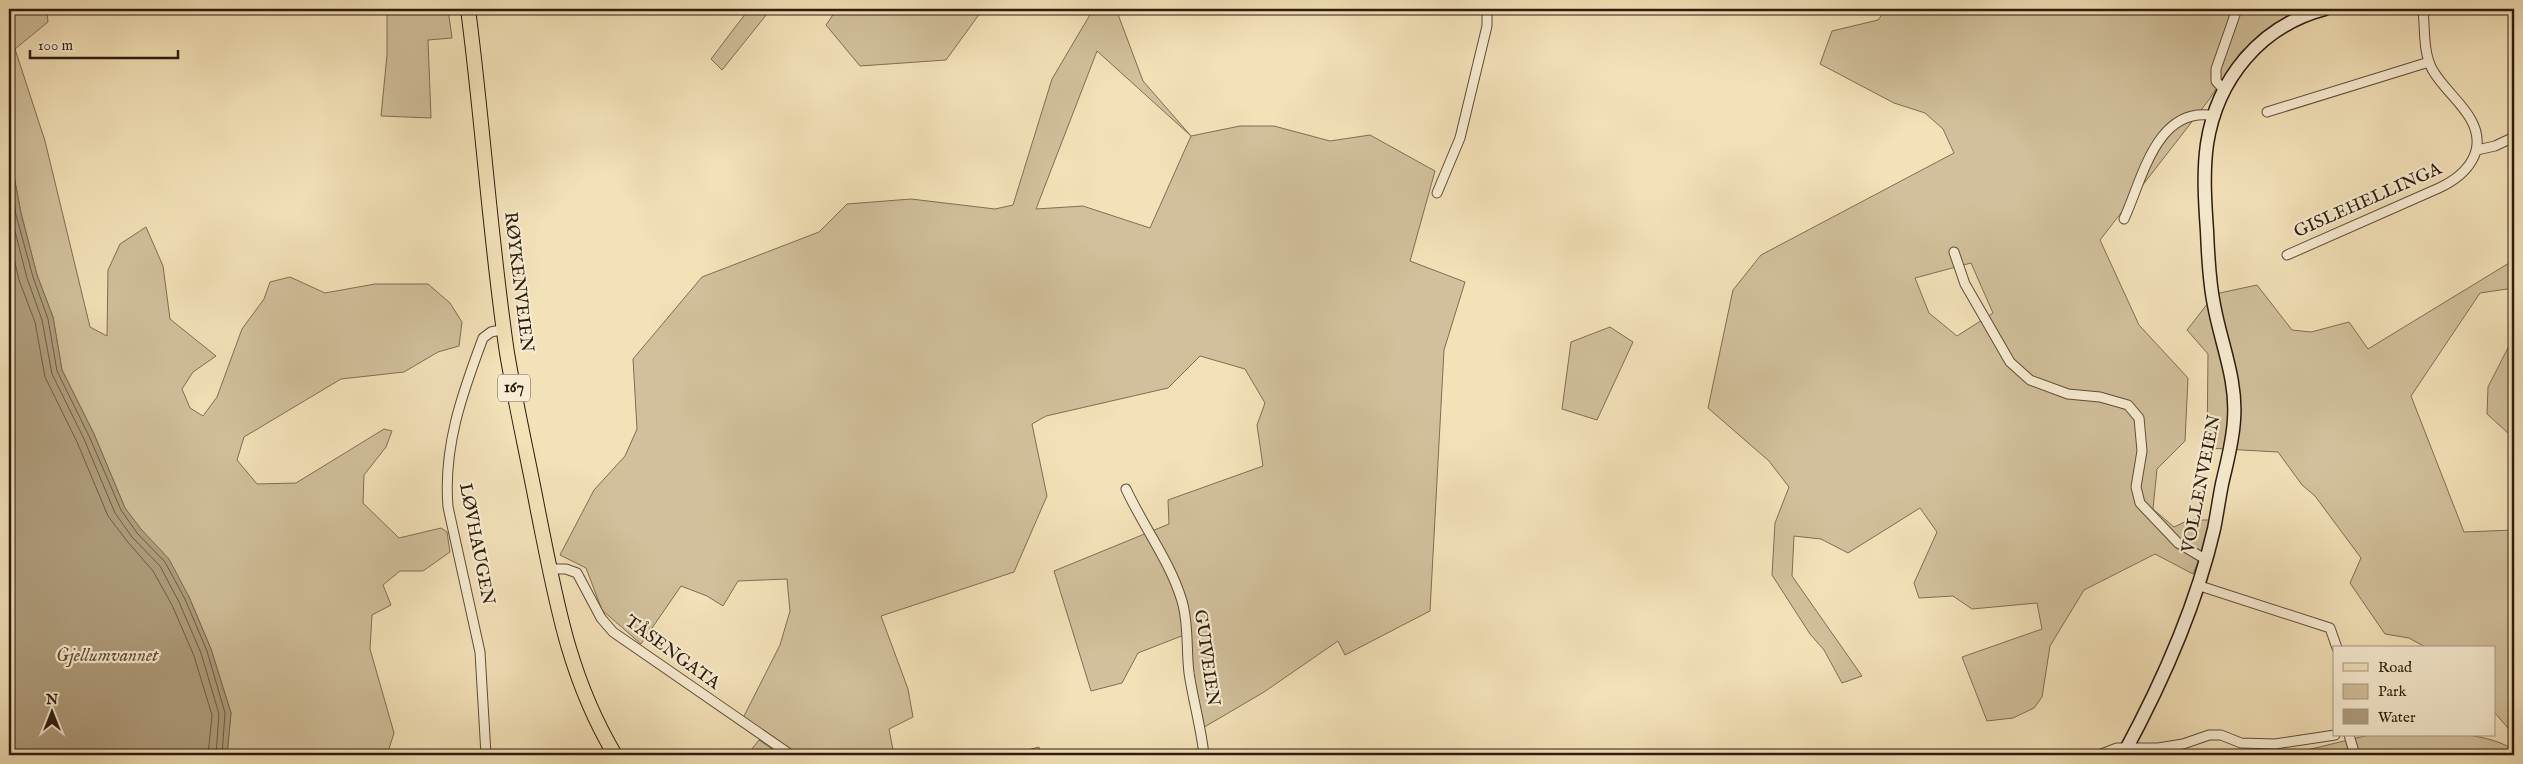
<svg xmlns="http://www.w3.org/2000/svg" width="2523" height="764" font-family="'IM FELL English',serif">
  <rect width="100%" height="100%" fill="#f3e1b8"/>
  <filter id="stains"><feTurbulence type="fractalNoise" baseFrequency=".004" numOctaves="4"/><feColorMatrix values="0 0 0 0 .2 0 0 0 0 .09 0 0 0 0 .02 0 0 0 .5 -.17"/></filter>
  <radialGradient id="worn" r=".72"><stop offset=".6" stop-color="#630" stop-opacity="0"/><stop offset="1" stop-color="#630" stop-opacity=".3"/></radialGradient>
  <!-- green -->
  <g fill="#d1c09b" stroke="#7f6e54" fill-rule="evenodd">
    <polygon points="9,9 47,9 48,22 15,49 45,141 90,327 107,336 108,270 120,244 146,227 163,266 170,319 216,356 193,372 182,389 190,408 203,416 217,397 242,329 264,299 270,282 290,277 325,293 375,284 428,284 450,303 462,322 459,346 438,352 404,372 341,379 244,437 237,460 257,484 296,483 384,429 392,431 386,447 364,475 363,503 399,538 441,528 447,532 450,552 423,571 400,571 383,585 391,605 372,615 370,649 394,733 387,755 227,755 231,713 211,649 189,597 125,508 94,434 62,370 53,317 37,275 21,213 9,150"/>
    <polygon points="387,9 448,9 452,38 428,40 431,118 381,116 387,55"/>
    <polygon points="749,9 771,9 722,70 711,59"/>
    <polygon points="837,9 983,9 946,60 860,66 826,25"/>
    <path d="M1086 9H1116L1143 81 1191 136 1240 126H1274L1330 141 1370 135 1435 171 1410 261 1465 282 1444 350 1430 611 1345 655 1338 641 1264 692 1201 729 1184 635 1138 653 1122 683 1091 691 1054 571 1169 524 1168 500 1263 466 1257 425 1265 403 1245 369 1200 356 1168 388 1046 416 1032 424 1047 496 1014 572 881 616 908 689 913 717 889 729 894 755H788L740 724 780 645 790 611 787 579 738 581 723 606 707 596 681 586 641 644 602 610 586 568 560 555 594 490 625 456 637 429 633 359 702 277 819 232 847 204 911 199 995 209 1013 205 1052 79 1091 13ZM1097 51 1191 136 1150 228 1083 206 1036 209Z"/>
    <path d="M1886 9H2310L2289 14 2241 52 2208 101 2100 240 2139 325 2188 378 2185 441 2157 469 2153 509 2174 527 2189 520H2210L2205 545 2193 574 2155 554 2084 590 2050 646 2042 697 2034 708 2013 718 1987 721 1962 657 2042 629 2037 603 1972 609 1953 596 1919 598 1914 583 1937 532 1920 508 1848 553 1821 539 1794 536 1792 576 1862 676 1842 683 1824 650 1810 634 1772 575 1775 523 1789 487 1769 461 1708 408 1733 290 1761 255 1954 153 1943 129 1925 113 1894 103 1820 64 1832 31 1878 20ZM1971 263 1993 313 1957 336 1929 313 1915 278Z"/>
    <polygon points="2514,260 2514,288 2480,293 2411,396 2464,532 2514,530 2514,735 2494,712 2494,648 2427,648 2409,638 2385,634 2350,583 2361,558 2315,496 2302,485 2278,452 2207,448 2208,354 2187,330 2215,294 2257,285 2292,330 2311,332 2349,322 2368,349"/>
    <polygon points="1610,327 1633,342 1597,420 1562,409 1571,342"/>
    <polygon points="2514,336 2514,433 2508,433 2487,414 2488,387"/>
    <path d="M2369 735C2411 735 2478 726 2514 750V755H2286Z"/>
    <polygon points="759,740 781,755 747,755"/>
    <polygon points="1039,747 1040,755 1008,755"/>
  </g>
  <!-- water -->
  <polygon fill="#b09e7e" stroke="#7c6a51" points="9,150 21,213 37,275 53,317 62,370 94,434 125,508 141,529 169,559 189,597 211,649 231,713 227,755 9,755"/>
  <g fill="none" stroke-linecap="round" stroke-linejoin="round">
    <!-- shore -->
    <g stroke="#6e5d46" stroke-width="1">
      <polyline points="9,168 16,215 33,277 48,319 57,371 89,436 121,510 137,533 165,562 185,599 207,651 225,713 222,755"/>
      <polyline points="9,208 27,278 42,320 52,374 84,439 115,513 132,537 160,566 179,602 201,653 219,714 216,755"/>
      <polyline points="9,237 19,280 35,322 45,377 77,442 108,516 127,541 153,571 172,605 194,656 212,715 208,755"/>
    </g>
    <defs>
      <g id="street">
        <polyline points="2224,90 2216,81 2216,69 2237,9"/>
        <polyline points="2267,112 2429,62"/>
        <polyline points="2477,150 2495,146 2514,137"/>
        <polyline points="1437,193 1460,138 1487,26 1487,9"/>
        <path d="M2124 219C2142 181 2156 104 2215 116"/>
        <polyline points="1954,252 1965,284 2010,362 2030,380 2068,394 2100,397 2128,405 2139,418 2142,451 2136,487 2140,503 2178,543 2205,559"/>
        <path d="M2287 255 2439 188C2467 175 2489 150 2470 118 2460 101 2442 87 2432 69 2423 52 2425 28 2423 9"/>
        <path d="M1126 489C1143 526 1170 561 1182 601 1189 625 1186 648 1189 673 1193 700 1201 727 1204 755"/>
        <polyline points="550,569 566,569 577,573 601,618 613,632 791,755"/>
        <polyline points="2197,585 2330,628 2337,648"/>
        <polyline points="2349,735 2355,755"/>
        <path d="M486 755 480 652 448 507C443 447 462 394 483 338L491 332 505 329"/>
        <polyline points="2099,755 2117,748 2158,748 2183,744 2209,735 2221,735 2241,743 2275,744 2335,735"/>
      </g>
      <path id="secondary" d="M2123 755C2161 685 2196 607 2214 529 2217 514 2219 499 2222 484 2227 462 2233 441 2234 419 2237 379 2221 344 2214 305 2209 281 2208 256 2207 231 2205 203 2203 172 2207 144 2217 79 2260 26 2325 9"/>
      <path id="primary" d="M468 9C483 123 490 238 507 353 516 406 528 458 538 511 556 600 568 676 615 755"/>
    </defs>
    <!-- street casing -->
    <use href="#street" stroke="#5e4d38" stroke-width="11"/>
    <!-- secondary casing -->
    <use href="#secondary" stroke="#2d1c0e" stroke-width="15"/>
    <!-- primary casing -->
    <use href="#primary" stroke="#2d1c0e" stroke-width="16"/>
    <!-- street -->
    <use href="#street" stroke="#f7ecd1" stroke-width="9"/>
    <!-- secondary -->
    <use href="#secondary" stroke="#f7ecd1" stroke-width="12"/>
    <!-- primary -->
    <use href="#primary" stroke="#f3e1b8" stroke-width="14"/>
  </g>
  <g text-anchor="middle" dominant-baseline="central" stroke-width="4.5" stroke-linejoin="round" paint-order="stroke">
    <!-- shield labels -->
    <rect fill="#f7ecd1" stroke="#6a5a48" stroke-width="1" x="498" y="374.5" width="32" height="27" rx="4"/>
    <g font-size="16" font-weight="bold" fill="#2d1c0e">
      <text x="514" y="388">167</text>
    </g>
    <!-- street labels -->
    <g font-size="18" fill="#2d1c0e" stroke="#f7ecd1">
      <text transform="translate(2368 201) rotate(-24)">GISLEHELLINGA</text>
      <text transform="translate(518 282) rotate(83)">RØYKENVEIEN</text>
      <text transform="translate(2202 484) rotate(-79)">VOLLENVEIEN</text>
      <text transform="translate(476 544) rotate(79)">LØVHAUGEN</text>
      <text transform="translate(672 653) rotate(36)">TÅSENGATA</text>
      <text transform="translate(1206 658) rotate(82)">GUIVEIEN</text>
    </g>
    <!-- water labels -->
    <g font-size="19" font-style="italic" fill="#61503b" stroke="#f7ecd1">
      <text x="107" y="656">Gjellumvannet</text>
    </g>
  </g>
  <!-- margin -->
  <rect width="2523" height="764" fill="none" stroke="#f3e1b8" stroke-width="30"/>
  <rect x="10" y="10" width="2503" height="744" fill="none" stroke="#2d1c0e" stroke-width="2.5"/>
  <rect x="15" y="15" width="2493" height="734" fill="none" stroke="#2d1c0e"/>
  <!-- legend -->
  <rect x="2333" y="646" width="162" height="90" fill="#f7ecd1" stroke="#a69983"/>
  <rect x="2343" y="663" width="25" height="8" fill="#f3e1b8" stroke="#a69983"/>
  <text x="2378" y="672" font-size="15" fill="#2d1c0e">Road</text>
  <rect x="2343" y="684" width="25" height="15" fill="#d1c09b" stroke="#a69983"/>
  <text x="2378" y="696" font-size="15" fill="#2d1c0e">Park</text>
  <rect x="2343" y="709" width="25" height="15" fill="#b09e7e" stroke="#a69983"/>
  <text x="2378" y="722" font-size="15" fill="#2d1c0e">Water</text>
  <!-- north arrow -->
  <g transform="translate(52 712)" stroke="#f7ecd1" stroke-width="4" paint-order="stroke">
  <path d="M0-4L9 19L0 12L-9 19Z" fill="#2d1c0e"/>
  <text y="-8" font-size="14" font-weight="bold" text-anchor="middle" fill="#2d1c0e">N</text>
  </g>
  <!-- scale -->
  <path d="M30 50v8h148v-8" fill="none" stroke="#2d1c0e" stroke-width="2.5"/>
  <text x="38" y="50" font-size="15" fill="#2d1c0e" stroke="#f7ecd1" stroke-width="4" paint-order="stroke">100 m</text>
  <rect width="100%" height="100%" filter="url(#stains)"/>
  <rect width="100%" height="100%" fill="url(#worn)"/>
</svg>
